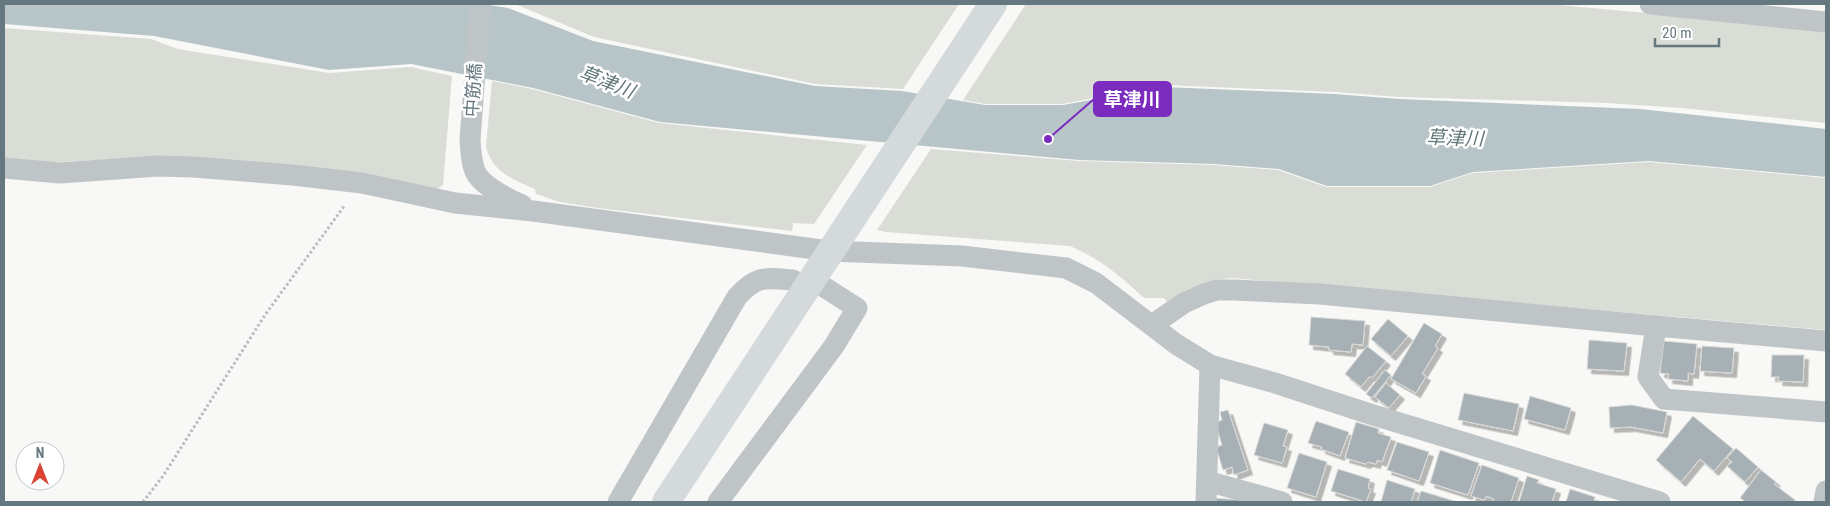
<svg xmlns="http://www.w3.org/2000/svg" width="1830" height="506" font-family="'Roboto Condensed','Noto Sans JP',sans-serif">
  <defs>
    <filter id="shadow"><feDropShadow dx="4.5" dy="4.5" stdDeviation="0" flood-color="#0004"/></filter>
  </defs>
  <rect width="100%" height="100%" fill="#f8f8f6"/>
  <!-- green -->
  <g fill="#d9ddd5">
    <polygon points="515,4 959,4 903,89 815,84 594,37"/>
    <polygon points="1026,4 1547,4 1826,29 1826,123 1682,108 1606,103 1399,97 1335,92 1163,85 1062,104 985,104 963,100"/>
    <polygon points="4,28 151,39 178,49 329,73 411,67 452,76 443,185 437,189 137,158 41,163 4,160"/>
    <path d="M492 81 532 89 659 123 867 145 814 224 793 223 792 231 598 208 560 202 536 194 535 189C514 180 492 172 486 147Z"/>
    <path d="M931 149 1079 161 1213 165 1278 170 1326 187H1430L1473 173 1649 162 1826 178V330L1232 278 1215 280 1168 303 1164 298H1144C1119 275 1102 260 1070 246L886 232 877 230Z"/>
  </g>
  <!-- water -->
  <polygon fill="#b8c5c8" points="4,4 483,4 508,8 593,41 815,86 902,91 985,105 1063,105 1164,87 1335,94 1400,99 1640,109 1826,129 1826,177 1649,161 1473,172 1430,186 1327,186 1279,169 1214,164 1079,160 660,122 533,88 411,64 329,70 154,36 4,24"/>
  <!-- building -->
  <g fill="#a7b1b5" stroke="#dadad8" filter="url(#shadow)">
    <polygon points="1311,317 1365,321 1363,345 1352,344 1351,352 1329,350 1329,347 1309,345"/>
    <polygon points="1388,319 1408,336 1391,356 1371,339"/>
    <polygon points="1424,323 1442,334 1435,346 1438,348 1422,374 1426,376 1416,393 1391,379"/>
    <polygon points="1589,340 1627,343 1624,371 1587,369"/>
    <polygon points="1664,341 1697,344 1694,374 1688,373 1688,381 1668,379 1669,374 1660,373"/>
    <polygon points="1367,346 1386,361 1372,378 1370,376 1361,387 1345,374"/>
    <polygon points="1702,346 1734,348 1732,373 1700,371"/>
    <polygon points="1772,355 1804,355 1803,382 1778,381 1779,377 1771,377"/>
    <polygon points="1385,370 1391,375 1372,398 1366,394"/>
    <polygon points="1386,383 1400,395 1389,408 1375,397"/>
    <polygon points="1464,393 1519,404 1513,431 1458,420"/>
    <polygon points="1530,396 1571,408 1565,430 1524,419"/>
    <polygon points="1632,405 1667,412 1663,433 1631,427 1610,428 1609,407"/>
    <polygon points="1228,410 1248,470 1234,475 1232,467 1223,470 1216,447 1222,445 1215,423 1222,420 1220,412"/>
    <polygon points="1693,416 1733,449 1714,471 1700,459 1681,482 1656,460"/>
    <polygon points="1316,421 1349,432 1340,456 1321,449 1322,447 1308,443"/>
    <polygon points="1356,422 1379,429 1378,433 1391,437 1382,462 1377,460 1376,464 1368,462 1366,464 1345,458"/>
    <polygon points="1264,423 1288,430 1283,446 1287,447 1282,463 1254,455"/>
    <polygon points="1397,442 1429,452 1419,481 1387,470"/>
    <polygon points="1736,448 1758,467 1745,482 1727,466 1732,462 1727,458"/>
    <polygon points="1440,450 1479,463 1468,495 1430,483"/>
    <polygon points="1299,453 1327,462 1316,497 1287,488"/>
    <polygon points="1482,465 1519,478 1511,502 1493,502 1494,499 1486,496 1484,500 1471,496"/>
    <polygon points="1338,469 1370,479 1368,488 1371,489 1366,502 1331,491"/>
    <polygon points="1761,470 1776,482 1774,484 1795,500 1794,502 1746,502 1740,498"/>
    <polygon points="1527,476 1539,480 1537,483 1556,489 1552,502 1519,502"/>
    <polygon points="1387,480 1415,489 1411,502 1381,502"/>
    <polygon points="1570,489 1595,497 1594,500 1601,502 1566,502"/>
    <polygon points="1421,491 1458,502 1417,502"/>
    <polygon points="1213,498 1242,500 1241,502 1213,502"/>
  </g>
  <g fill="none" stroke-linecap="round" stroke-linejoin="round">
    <!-- path -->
    <polyline stroke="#b8bcbe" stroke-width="3" stroke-dasharray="2.5 2.5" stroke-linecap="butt" points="143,502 163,476 265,315 345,205"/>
    <!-- street -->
    <g stroke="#bfc5c7" stroke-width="21">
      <path d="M480 4 470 140C471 151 471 165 477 175 485 187 508 199 522 205"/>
      <polyline points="1650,4 1826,22"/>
      <polyline points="4,168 60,173 158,166 193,167 293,175 362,183 455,203 533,211 829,251 962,256 1066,268 1096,283 1176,344 1210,365 1275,383 1370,414 1660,502"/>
      <polyline points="1152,325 1184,303 1204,294 1217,290 1234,290 1320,294 1656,326 1826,341"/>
      <polyline points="1656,326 1648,377 1664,399 1826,412"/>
      <polyline points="1207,481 1282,502"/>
      <path d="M618 502 737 297C757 275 765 278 793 280"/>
      <polyline points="718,502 834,346 857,308 824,287"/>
      <polyline points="1206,502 1210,365"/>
      <polyline points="1824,502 1826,491"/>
    </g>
    <!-- secondary -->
    <polyline stroke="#d4d9db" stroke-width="28" points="666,502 993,4"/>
  </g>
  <g text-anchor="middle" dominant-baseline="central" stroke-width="5" stroke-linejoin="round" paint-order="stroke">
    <!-- street labels -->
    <g font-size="18" fill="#65787f" stroke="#fff">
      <text transform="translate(473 90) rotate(-86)">中筋橋</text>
    </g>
    <!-- water labels -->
    <g font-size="19" font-style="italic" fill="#607679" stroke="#fff">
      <text transform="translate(607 82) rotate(21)">草津川</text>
      <text transform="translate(1455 138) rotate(2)">草津川</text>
    </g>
  </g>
  <!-- callouts -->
  <path fill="none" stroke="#7b2cbf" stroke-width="2" d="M1048 139L1094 99"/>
  <circle fill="#7b2cbf" stroke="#fff" stroke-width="2" cx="1048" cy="139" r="5"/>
  <rect fill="#7b2cbf" stroke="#7b2cbf" stroke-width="2" x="1094" y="82" width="77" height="34" rx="5"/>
  <g font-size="19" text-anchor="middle" font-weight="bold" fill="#fff">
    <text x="1132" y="106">草津川</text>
  </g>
  <!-- border -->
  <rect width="1830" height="506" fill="none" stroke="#65787f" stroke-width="10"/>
  <!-- north arrow -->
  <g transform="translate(40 466)"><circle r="24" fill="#ffffff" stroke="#c1c9cc"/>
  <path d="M0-4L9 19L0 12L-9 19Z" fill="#da4434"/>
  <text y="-8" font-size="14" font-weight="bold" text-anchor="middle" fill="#65787f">N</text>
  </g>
  <!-- scale -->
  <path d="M1655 38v8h64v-8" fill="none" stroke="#65787f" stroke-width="2.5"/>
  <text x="1662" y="38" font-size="15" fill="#65787f" stroke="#ffffff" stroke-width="4" paint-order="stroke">20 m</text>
</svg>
